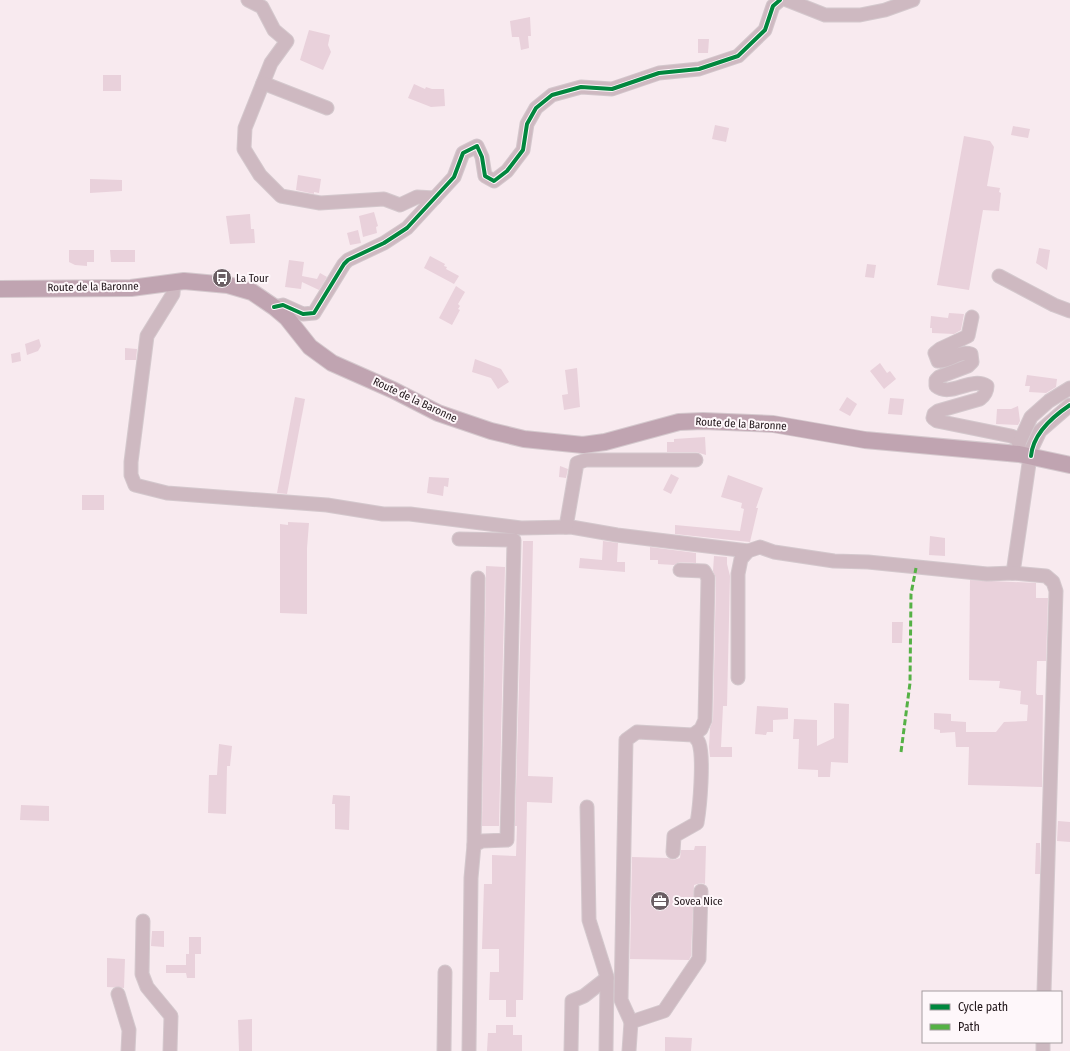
<svg xmlns="http://www.w3.org/2000/svg" width="1070" height="1051" font-family="'Fira Sans Condensed',sans-serif">
  <rect width="100%" height="100%" fill="#f8eaef"/>
  <!-- building -->
  <g fill="#e9d1db">
    <polygon points="530,17 531,36 528,36 529,48 521,50 519,37 512,37 510,21"/>
    <polygon points="309,30 330,35 328,45 331,52 323,70 300,60"/>
    <polygon points="698,39 709,39 708,53 698,53"/>
    <rect x="103" y="75" width="18" height="16"/>
    <polygon points="414,84 425,89 426,87 432,89 444,89 445,106 431,107 408,98"/>
    <polygon points="715,125 729,128 726,142 712,139"/>
    <polygon points="1013,126 1030,129 1028,138 1011,135"/>
    <polygon points="964,136 990,141 994,147 987,186 1000,188 999,192 1001,193 999,211 983,210 969,290 937,285"/>
    <polygon points="298,175 321,179 319,193 314,192 314,194 296,190"/>
    <polygon points="90,179 122,180 122,191 90,193"/>
    <polygon points="374,212 378,226 376,227 377,233 363,237 359,216"/>
    <polygon points="250,214 251,229 254,229 255,243 230,244 226,216"/>
    <polygon points="358,230 361,243 350,245 347,233"/>
    <polygon points="1039,248 1050,250 1047,270 1036,263"/>
    <polygon points="69,250 94,250 94,262 87,262 87,266 75,265 69,262"/>
    <polygon points="110,250 135,250 135,262 111,262"/>
    <polygon points="430,256 445,264 444,266 447,267 446,269 459,276 454,284 424,268"/>
    <polygon points="289,260 304,262 302,276 317,279 320,273 327,277 319,290 302,282 301,289 285,287"/>
    <polygon points="867,264 876,265 874,278 865,277"/>
    <polygon points="456,286 465,292 458,304 460,306 458,309 460,310 452,325 439,318"/>
    <polygon points="949,313 964,314 961,330 954,334 932,333 932,328 930,328 931,316 948,318"/>
    <polygon points="39,339 41,346 38,351 27,355 25,344"/>
    <polygon points="125,348 137,349 136,360 125,360"/>
    <polygon points="20,352 21,361 12,363 11,354"/>
    <polygon points="475,359 501,369 509,382 498,389 491,378 472,372"/>
    <polygon points="880,363 887,373 890,371 896,379 884,389 870,371"/>
    <polygon points="577,368 580,407 564,410 562,395 568,394 565,370"/>
    <polygon points="1027,375 1057,379 1056,387 1046,393 1029,392 1030,386 1025,386"/>
    <polygon points="295,397 305,399 287,494 277,493"/>
    <polygon points="847,397 857,404 850,416 839,410"/>
    <polygon points="890,398 904,399 902,415 888,414"/>
    <polygon points="1018,406 1020,421 1018,425 996,424 997,409 1011,409"/>
    <polygon points="705,437 706,455 696,452 667,452 667,442 674,442 674,439"/>
    <polygon points="560,466 568,469 566,478 559,477"/>
    <polygon points="671,474 679,478 671,494 663,490"/>
    <polygon points="728,475 763,488 756,508 758,508 750,542 675,534 675,525 740,531 744,509 741,508 742,503 721,497"/>
    <polygon points="429,477 449,478 448,487 444,486 443,496 427,493"/>
    <rect x="82" y="495" width="22" height="15"/>
    <polygon points="288,522 309,523 307,548 307,614 280,613 280,524 288,525"/>
    <polygon points="930,536 945,538 945,556 929,555"/>
    <polygon points="523,541 533,541 528,776 553,777 552,803 527,802 523,1000 516,1000 516,1017 506,1017 506,1000 489,1000 490,972 499,972 499,949 482,949 484,884 492,884 492,855 516,856 517,826 515,826"/>
    <polygon points="603,541 618,543 617,562 625,562 625,572 579,568 580,558 602,560"/>
    <polygon points="650,547 696,553 696,563 680,562 674,565 658,564 658,560 650,560"/>
    <polygon points="714,556 727,557 727,564 730,576 727,706 723,706 721,747 732,747 732,757 710,757 709,747 710,728 713,720 716,578 713,571"/>
    <polygon points="486,566 505,567 499,826 482,826"/>
    <polygon points="970,580 1036,583 1036,598 1048,598 1046,661 1037,661 1036,693 1037,695 1043,695 1042,787 968,785 969,747 956,747 955,732 940,733 940,730 934,729 934,713 951,714 951,721 966,722 966,732 996,732 1004,722 1027,721 1028,705 1020,704 1021,691 999,688 1000,681 969,680"/>
    <polygon points="892,622 903,622 902,643 892,643"/>
    <polygon points="834,703 849,704 848,763 831,762 830,777 818,777 818,770 798,769 799,739 793,739 794,719 817,720 817,746 834,738"/>
    <polygon points="757,706 788,708 788,719 773,720 773,732 767,732 766,735 755,734"/>
    <polygon points="219,744 232,746 230,766 227,766 226,814 208,813 209,775 217,775"/>
    <polygon points="333,795 350,796 349,830 335,829 335,804 332,804"/>
    <polygon points="21,805 49,806 49,821 20,820"/>
    <polygon points="1058,821 1070,822 1070,842 1057,841"/>
    <polygon points="1036,843 1040,843 1040,874 1035,874"/>
    <polygon points="695,846 706,846 705,884 701,883 694,885 691,956 689,960 630,959 632,857 668,858 673,860 680,858 681,850 694,850"/>
    <polygon points="152,931 164,931 164,947 151,946"/>
    <polygon points="189,937 201,937 201,954 195,954 195,978 187,978 186,973 166,973 166,965 186,965 186,954 189,954"/>
    <polygon points="107,958 125,959 124,988 107,987"/>
    <polygon points="252,1019 252,1051 239,1051 238,1020"/>
    <polygon points="496,1025 513,1025 513,1035 522,1035 522,1051 487,1051 488,1033 496,1033"/>
    <polygon points="665,1037 692,1038 691,1051 665,1051"/>
  </g>
  <g fill="none" stroke-linecap="round" stroke-linejoin="round">
    <defs>
      <g id="minor">
        <polyline points="248,0 262,7 274,30 287,41 271,63 245,128 244,149 260,175 281,196 320,203 384,199 400,205 417,197 435,198"/>
        <polyline points="787,0 825,15 860,15 885,10 913,0"/>
        <polyline points="263,83 327,108"/>
        <polyline points="999,276 1054,305 1070,311"/>
        <polyline points="174,282 173,294 147,336 131,462 131,475 135,485 167,493 327,505 383,514 410,514 521,528 571,527 617,535 748,551"/>
        <polyline points="274,307 283,305 303,314 314,313 344,264 348,260 384,243 407,228 454,177 463,153 477,146 482,157 485,176 494,181 507,171 523,150 527,124 536,108 552,95 581,87 612,89 659,73 699,69 738,56 765,30 773,6 780,0"/>
        <path d="M972 317 968 336 940 349 935 353 938 361C950 362 959 350 971 354L972 362 968 366 939 377 936 380V386C951 398 971 376 987 386 987 392 985 395 980 399L938 411 934 414 933 418 937 421 1011 436 1016 438 1019 443V454"/>
        <polyline points="1019,443 1031,417 1049,401 1070,388"/>
        <polyline points="566,527 577,463 586,460 696,460"/>
        <polyline points="459,539 514,540 507,840 482,841 474,845 471,878 469,1051"/>
        <polyline points="680,570 704,571 708,578 705,720 701,729 693,735"/>
        <polyline points="1013,573 1031,450 1040,431 1070,405"/>
        <polyline points="738,678 738,574 741,559 748,551 760,547 774,552 834,561 868,562 987,574 1013,573 1046,576 1053,582 1056,591 1044,992"/>
        <polyline points="587,807 589,920 607,977 606,1051"/>
        <polyline points="474,845 478,578"/>
        <polyline points="143,921 142,974 147,987 171,1016 170,1051"/>
        <polyline points="118,994 129,1030 128,1051"/>
        <path d="M631 1022 621 1000 626 740 637 732 693 735C695 737 698 740 699 743 704 758 700 806 697 823L674 836 673 852"/>
        <polyline points="444,1051 445,972"/>
        <polyline points="571,1051 572,1001 584,996 607,978"/>
        <polyline points="629,1051 631,1022 664,1011 699,959 701,891"/>
        <polyline points="1043,1051 1043,1042"/>
      </g>
      <polyline id="major" points="0,289 131,288 184,281 228,285 252,292 274,307 287,318 310,347 332,363 393,390 438,413 491,431 524,439 583,445 605,442 679,422 703,421 773,424 865,440 1019,454 1070,465"/>
    </defs>
    <!-- minor casing -->
    <use href="#minor" stroke="#d4c8cd" stroke-width="15"/>
    <!-- major casing -->
    <use href="#major" stroke="#d4c8cd" stroke-width="18"/>
    <!-- minor -->
    <use href="#minor" stroke="#ceb9c1" stroke-width="13"/>
    <!-- major -->
    <use href="#major" stroke="#c0a4b1" stroke-width="16"/>
    <!-- quiet -->
    <polyline stroke="#55b145" stroke-width="3" stroke-dasharray="6 3" stroke-linecap="butt" points="901,752 910,683 911,594 916,568"/>
    <defs>
      <g id="cycleway">
        <polyline points="274,307 283,305 303,314 314,313 344,264 348,260 384,243 407,228 454,177 463,153 477,146 482,157 485,176 494,181 507,171 523,150 527,124 536,108 552,95 581,87 612,89 659,73 699,69 738,56 765,30 773,6 780,0"/>
        <path d="M1031 456C1033 434 1052 417 1070 405"/>
      </g>
    </defs>
    <!-- cycleway casing -->
    <use href="#cycleway" stroke="#fef7fa" stroke-width="6"/>
    <!-- cycleway -->
    <use href="#cycleway" stroke="#00873e" stroke-width="4"/>
  </g>
  <!-- icons -->
  <defs>
    <symbol id="bus-disc" viewBox="-11 -11 22 22"><circle r="9.5" fill="#6a5e63" stroke="#fef7fa"/><path d="M-5-6H5V4H4V6H2V4H-2V6H-4V4H-5ZM-3.5-4V0h7V-4ZM-3.5 1.2v1.5H-2V1.2ZM2 1.2v1.5H3.5V1.2Z" fill="#fff"/></symbol>
    <symbol id="office-disc" viewBox="-11 -11 22 22"><circle r="9.5" fill="#6a5e63" stroke="#fef7fa"/><path d="M-6-3h4V-5.5h4V-3h4V5H-6ZM-1-4.5V-3h2v-1.5ZM-6 0V1H6V0Z" fill="#fff"/></symbol>
  </defs>
  <g fill-rule="evenodd">
    <use href="#bus-disc" x="211" y="267" width="22" height="22"/>
    <use href="#office-disc" x="649" y="890" width="22" height="22"/>
  </g>
  <g text-anchor="middle" dominant-baseline="central" stroke-width="4" stroke-linejoin="round" paint-order="stroke">
    <!-- poi labels -->
    <g font-size="11" fill="#1e1317" stroke="#fef7fa" text-anchor="start">
      <text x="236" y="278">La Tour</text>
      <text x="674" y="901">Sovea Nice</text>
    </g>
    <!-- street labels -->
    <g font-size="11" fill="#1e1317" stroke="#fef7fa">
      <text transform="translate(93 287) rotate(-1)">Route de la Baronne</text>
      <text transform="translate(415 400) rotate(25)">Route de la Baronne</text>
      <text transform="translate(741 424) rotate(3)">Route de la Baronne</text>
    </g>
  </g>
  <!-- legend -->
  <rect x="922" y="991" width="140" height="52" fill="#fef7fa" stroke="#a49c9f"/>
  <rect x="930" y="1004" width="20" height="6" fill="#00873e" stroke="#a49c9f"/>
  <text x="958" y="1011" font-size="12" fill="#1e1317">Cycle path</text>
  <rect x="930" y="1024" width="20" height="6" fill="#55b145" stroke="#a49c9f"/>
  <text x="958" y="1031" font-size="12" fill="#1e1317">Path</text>
</svg>
